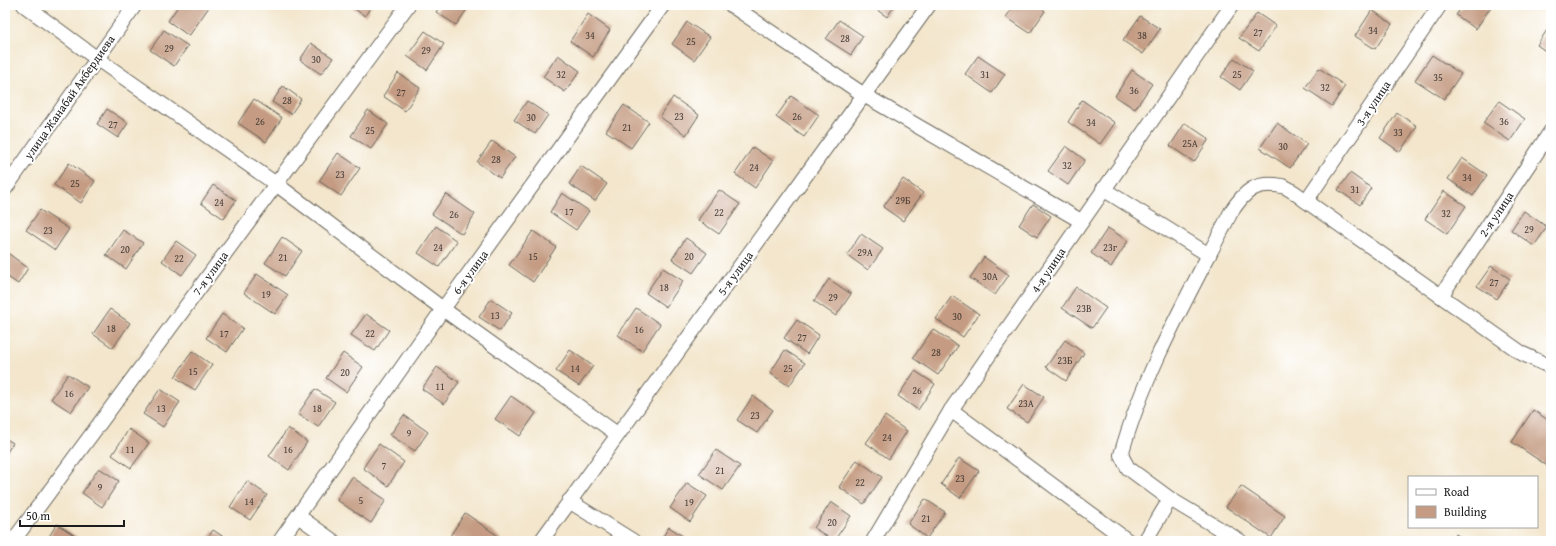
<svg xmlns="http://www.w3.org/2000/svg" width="1556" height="546" font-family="'Gentium Book Plus',serif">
  <rect width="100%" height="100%" fill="#fff"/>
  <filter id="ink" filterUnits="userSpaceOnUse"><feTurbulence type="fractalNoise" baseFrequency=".025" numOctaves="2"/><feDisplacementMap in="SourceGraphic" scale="8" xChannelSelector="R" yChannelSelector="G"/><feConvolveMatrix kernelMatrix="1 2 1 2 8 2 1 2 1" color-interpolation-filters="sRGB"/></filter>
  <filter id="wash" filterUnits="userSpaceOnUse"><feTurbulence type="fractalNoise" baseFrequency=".012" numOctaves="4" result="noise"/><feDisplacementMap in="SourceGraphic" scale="16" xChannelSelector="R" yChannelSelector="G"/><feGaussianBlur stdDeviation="0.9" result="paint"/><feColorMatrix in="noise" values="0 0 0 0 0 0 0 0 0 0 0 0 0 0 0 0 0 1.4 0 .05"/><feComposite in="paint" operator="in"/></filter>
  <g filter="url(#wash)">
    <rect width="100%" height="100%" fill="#f3e6cc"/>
    <g id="blocks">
      <!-- building -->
      <g fill="#c59c83">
        <polygon points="179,5 207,5 209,7 189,36 168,21"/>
        <polygon points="349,5 372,5 365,16"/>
        <polygon points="441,5 470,5 456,25 436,12"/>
        <polygon points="870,5 895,5 887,17"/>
        <polygon points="1015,5 1036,5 1045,11 1030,33 1006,17"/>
        <polygon points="1463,5 1492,5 1476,29 1456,15"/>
        <polygon points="1372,10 1392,24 1375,49 1355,36"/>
        <polygon points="1257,13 1276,26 1259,51 1239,38"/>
        <polygon points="588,14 610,30 593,57 570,41"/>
        <polygon points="1140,16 1160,29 1143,54 1123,41"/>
        <polygon points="839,20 863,36 851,55 826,39"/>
        <polygon points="687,22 710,37 694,60 672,44"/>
        <polygon points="1551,24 1551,55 1537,45"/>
        <polygon points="164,30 188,46 174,66 150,50"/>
        <polygon points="425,31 444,44 427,70 407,56"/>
        <polygon points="311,43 333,58 321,74 300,60"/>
        <polygon points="558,55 580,71 565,92 543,77"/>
        <polygon points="1432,55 1461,74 1444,99 1415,80"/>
        <polygon points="978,56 1005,74 992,93 965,74"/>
        <polygon points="1234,58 1253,71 1240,90 1221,77"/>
        <polygon points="1319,68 1345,86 1332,106 1305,88"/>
        <polygon points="1132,70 1152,84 1135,109 1115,96"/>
        <polygon points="398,73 420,88 405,111 383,96"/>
        <polygon points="283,86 301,99 291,114 272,102"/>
        <polygon points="791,96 819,115 804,137 776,117"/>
        <polygon points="673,97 699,115 686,135 660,117"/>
        <polygon points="254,99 282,118 266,142 238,123"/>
        <polygon points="1082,100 1115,123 1100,144 1068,122"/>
        <polygon points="527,101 548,115 535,134 514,120"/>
        <polygon points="1499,101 1525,119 1510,141 1483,123"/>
        <polygon points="624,105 649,122 631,148 606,131"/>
        <polygon points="107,109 128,123 118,138 97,124"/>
        <polygon points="368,110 388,124 371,149 351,136"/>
        <polygon points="1397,113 1417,126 1400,152 1380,138"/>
        <polygon points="1185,123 1209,139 1194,162 1170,146"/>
        <polygon points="1277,123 1307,144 1290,168 1260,148"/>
        <polygon points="492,141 515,157 500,178 477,162"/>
        <polygon points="1066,146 1085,160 1068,185 1048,171"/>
        <polygon points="753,147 773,161 755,188 735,174"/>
        <polygon points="338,153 360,168 341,196 319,181"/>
        <polygon points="1462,158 1487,175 1473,196 1448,179"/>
        <polygon points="69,163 95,181 81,203 54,185"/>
        <polygon points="581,166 607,184 595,201 569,184"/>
        <polygon points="1350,173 1371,188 1360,205 1338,190"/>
        <polygon points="903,179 923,193 903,221 883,207"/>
        <polygon points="213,185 236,200 224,219 201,203"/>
        <polygon points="719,190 740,204 719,234 698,220"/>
        <polygon points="1444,191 1466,206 1447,234 1425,219"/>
        <polygon points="562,193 589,211 576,230 550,212"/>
        <polygon points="446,194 475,214 462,234 432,214"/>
        <polygon points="1033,204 1051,216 1037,237 1019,225"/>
        <polygon points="40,210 69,229 55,250 26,230"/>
        <polygon points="1524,211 1547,227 1534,246 1511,230"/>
        <polygon points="436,226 457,241 439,267 418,253"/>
        <polygon points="1108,228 1128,241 1111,267 1091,253"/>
        <polygon points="123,230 143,243 126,269 106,255"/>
        <polygon points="533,231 556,247 533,282 509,265"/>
        <polygon points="861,234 883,249 868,270 847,255"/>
        <polygon points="282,237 302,251 285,276 265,263"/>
        <polygon points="686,238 707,253 693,273 672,259"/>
        <polygon points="176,241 196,255 182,275 162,261"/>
        <polygon points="5,251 28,268 18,284 5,275"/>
        <polygon points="984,257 1009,275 995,295 970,278"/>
        <polygon points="1491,266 1510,279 1497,299 1477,286"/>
        <polygon points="663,268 683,281 666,307 646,293"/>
        <polygon points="257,274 288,295 275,314 244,293"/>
        <polygon points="829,279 851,294 836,316 814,301"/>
        <polygon points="1076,287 1106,308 1092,328 1062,308"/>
        <polygon points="952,296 979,314 963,337 936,319"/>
        <polygon points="491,299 512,313 500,331 479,317"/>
        <polygon points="636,308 660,324 642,351 618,335"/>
        <polygon points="110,309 130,323 113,348 93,334"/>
        <polygon points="222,314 243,328 227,352 206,338"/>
        <polygon points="366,314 389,330 375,351 351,335"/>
        <polygon points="797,320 819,335 807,354 784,338"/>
        <polygon points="933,329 958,346 938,375 913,358"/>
        <polygon points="1065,340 1084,353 1066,381 1046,367"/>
        <polygon points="570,350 593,366 579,386 556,371"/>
        <polygon points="785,350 805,363 789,386 770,373"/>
        <polygon points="192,351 212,365 195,390 175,377"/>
        <polygon points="343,353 363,367 346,392 326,378"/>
        <polygon points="437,367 459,382 444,404 422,389"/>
        <polygon points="915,371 935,384 918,410 898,396"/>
        <polygon points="68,374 88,387 71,412 51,399"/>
        <polygon points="1024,384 1044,397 1027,422 1007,409"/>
        <polygon points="160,389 180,402 163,427 143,414"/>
        <polygon points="315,389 335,402 318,427 298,414"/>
        <polygon points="511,396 536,413 520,436 495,419"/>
        <polygon points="753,396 773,410 757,433 737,420"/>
        <polygon points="1533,410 1551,422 1551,464 1549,467 1512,442"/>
        <polygon points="404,415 428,432 415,451 390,435"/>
        <polygon points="885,416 907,431 889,459 866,443"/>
        <polygon points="288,428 307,442 289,470 269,456"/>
        <polygon points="129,429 149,443 131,468 112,455"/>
        <polygon points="5,438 13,443 5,455"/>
        <polygon points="379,444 404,462 388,486 363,468"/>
        <polygon points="716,450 740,466 723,490 699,474"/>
        <polygon points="959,458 979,471 960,498 941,484"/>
        <polygon points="857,460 882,477 864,504 839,487"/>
        <polygon points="99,468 119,481 102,507 82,493"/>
        <polygon points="352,477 386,500 371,523 337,500"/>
        <polygon points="247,481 267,495 250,520 230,507"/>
        <polygon points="687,483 707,496 690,522 670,508"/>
        <polygon points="1241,486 1285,516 1271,538 1226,507"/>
        <polygon points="925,499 945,512 927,538 908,524"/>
        <polygon points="831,502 851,516 834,541 814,528"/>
        <polygon points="465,513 501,538 500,541 458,541 450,536"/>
        <polygon points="57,524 77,537 74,541 46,541"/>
        <polygon points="669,527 690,541 660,541"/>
        <polygon points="213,530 230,541 206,541"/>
        <polygon points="1456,534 1466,541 1451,541"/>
      </g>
    </g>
  </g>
  <g filter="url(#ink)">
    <use href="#blocks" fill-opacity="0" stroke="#67635a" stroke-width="1"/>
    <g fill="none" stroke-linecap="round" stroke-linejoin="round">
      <defs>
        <g id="street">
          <polyline points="24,5 96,58 276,184 443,309 617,434"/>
          <polyline points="731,5 864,95 1081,221"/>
          <polyline points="5,189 135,5"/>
          <polyline points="1103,189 1209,255"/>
          <polyline points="1306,201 1440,5"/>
          <polyline points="1441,296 1551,131"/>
          <polyline points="951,410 1128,541"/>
          <polyline points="569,501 633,541"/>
          <polyline points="298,516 333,541"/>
          <polyline points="13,541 408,5"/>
          <polyline points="280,541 443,309 663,5"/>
          <polyline points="541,541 929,5"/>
          <polyline points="873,541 951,410 1232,5"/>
          <polyline points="1145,541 1170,499"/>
          <path d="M1240 541 1170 499 1128 468 1121 455C1145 369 1191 291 1231 212 1245 191 1255 181 1282 186 1290 188 1299 196 1306 201L1523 354 1551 367"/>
        </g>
      </defs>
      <!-- street casing -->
      <use href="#street" stroke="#67635a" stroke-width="16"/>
      <!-- street -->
      <use href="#street" stroke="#fff" stroke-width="14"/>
    </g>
  </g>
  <g text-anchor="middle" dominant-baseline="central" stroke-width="4" stroke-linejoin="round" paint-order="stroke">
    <!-- number labels -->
    <g font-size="10" fill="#463c36">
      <text x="1373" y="30">34</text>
      <text x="1258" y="32">27</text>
      <text x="590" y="35">34</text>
      <text x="1142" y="35">38</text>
      <text x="845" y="38">28</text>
      <text x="691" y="41">25</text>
      <text x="169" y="48">29</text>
      <text x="426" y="50">29</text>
      <text x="316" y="59">30</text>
      <text x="561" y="74">32</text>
      <text x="985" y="74">31</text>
      <text x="1237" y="74">25</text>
      <text x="1438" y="77">35</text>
      <text x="1325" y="87">32</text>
      <text x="1134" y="90">36</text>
      <text x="401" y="92">27</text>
      <text x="287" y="100">28</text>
      <text x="679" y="116">23</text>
      <text x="797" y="116">26</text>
      <text x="531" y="117">30</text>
      <text x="260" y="121">26</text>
      <text x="1504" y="121">36</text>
      <text x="1091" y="122">34</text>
      <text x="113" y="124">27</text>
      <text x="627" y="127">21</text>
      <text x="370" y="130">25</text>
      <text x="1398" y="132">33</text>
      <text x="1190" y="143">25А</text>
      <text x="1283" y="146">30</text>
      <text x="496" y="159">28</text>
      <text x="1067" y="165">32</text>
      <text x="754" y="167">24</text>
      <text x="340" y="174">23</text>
      <text x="1467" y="177">34</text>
      <text x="75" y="183">25</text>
      <text x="1355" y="189">31</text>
      <text x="903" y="200">29Б</text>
      <text x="219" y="202">24</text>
      <text x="569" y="211">17</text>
      <text x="719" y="212">22</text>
      <text x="1446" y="213">32</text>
      <text x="454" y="214">26</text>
      <text x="1529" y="229">29</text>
      <text x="48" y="230">23</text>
      <text x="438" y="247">24</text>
      <text x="1110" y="247">23г</text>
      <text x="125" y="249">20</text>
      <text x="865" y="252">29А</text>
      <text x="533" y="256">15</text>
      <text x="689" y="256">20</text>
      <text x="283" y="257">21</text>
      <text x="179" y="258">22</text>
      <text x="990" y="276">30А</text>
      <text x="1494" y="282">27</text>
      <text x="664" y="287">18</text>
      <text x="266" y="294">19</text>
      <text x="833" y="297">29</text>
      <text x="1084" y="308">23В</text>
      <text x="495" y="315">13</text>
      <text x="957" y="316">30</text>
      <text x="111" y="328">18</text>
      <text x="639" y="329">16</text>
      <text x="224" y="333">17</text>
      <text x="370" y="333">22</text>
      <text x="802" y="337">27</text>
      <text x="936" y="352">28</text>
      <text x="1065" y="360">23Б</text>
      <text x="575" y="368">14</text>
      <text x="788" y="368">25</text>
      <text x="193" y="371">15</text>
      <text x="345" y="372">20</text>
      <text x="440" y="386">11</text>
      <text x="917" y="390">26</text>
      <text x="69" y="393">16</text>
      <text x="1026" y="403">23А</text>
      <text x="161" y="408">13</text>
      <text x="317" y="408">18</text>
      <text x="755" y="415">23</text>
      <text x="409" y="433">9</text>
      <text x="887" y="437">24</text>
      <text x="130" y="449">11</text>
      <text x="288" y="449">16</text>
      <text x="384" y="465">7</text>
      <text x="720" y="470">21</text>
      <text x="960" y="478">23</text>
      <text x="860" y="482">22</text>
      <text x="100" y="487">9</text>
      <text x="361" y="500">5</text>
      <text x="249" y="501">14</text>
      <text x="689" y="502">19</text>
      <text x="926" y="518">21</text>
      <text x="832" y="522">20</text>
    </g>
    <!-- street labels -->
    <g font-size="12" fill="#1c1c1c" stroke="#fff">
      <text transform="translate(69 97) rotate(-55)">улица Жанабай Акбердиева</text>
      <text transform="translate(1373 103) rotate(-56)">3-я улица</text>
      <text transform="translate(1496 214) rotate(-56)">2-я улица</text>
      <text transform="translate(1048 270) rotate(-56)">4-я улица</text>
      <text transform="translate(470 272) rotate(-54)">6-я улица</text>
      <text transform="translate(210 273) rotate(-54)">7-я улица</text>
      <text transform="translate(735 273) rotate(-54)">5-я улица</text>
    </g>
  </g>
  <!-- margin -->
  <rect width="1556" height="546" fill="none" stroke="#fff" stroke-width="20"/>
  <!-- legend -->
  <rect x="1408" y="476" width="130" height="52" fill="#ffffff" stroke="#a4a4a4"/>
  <rect x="1416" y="489" width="20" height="6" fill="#ffffff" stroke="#a4a4a4"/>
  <text x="1444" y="496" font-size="12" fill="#1c1c1c">Road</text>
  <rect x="1416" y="506" width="20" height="12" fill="#c59c83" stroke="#a4a4a4"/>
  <text x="1444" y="516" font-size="12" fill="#1c1c1c">Building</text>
  <!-- scale -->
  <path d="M20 520v6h104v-6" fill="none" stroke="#1c1c1c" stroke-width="2"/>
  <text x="26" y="520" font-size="12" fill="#1c1c1c" stroke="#ffffff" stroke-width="3" paint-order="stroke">50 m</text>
</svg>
